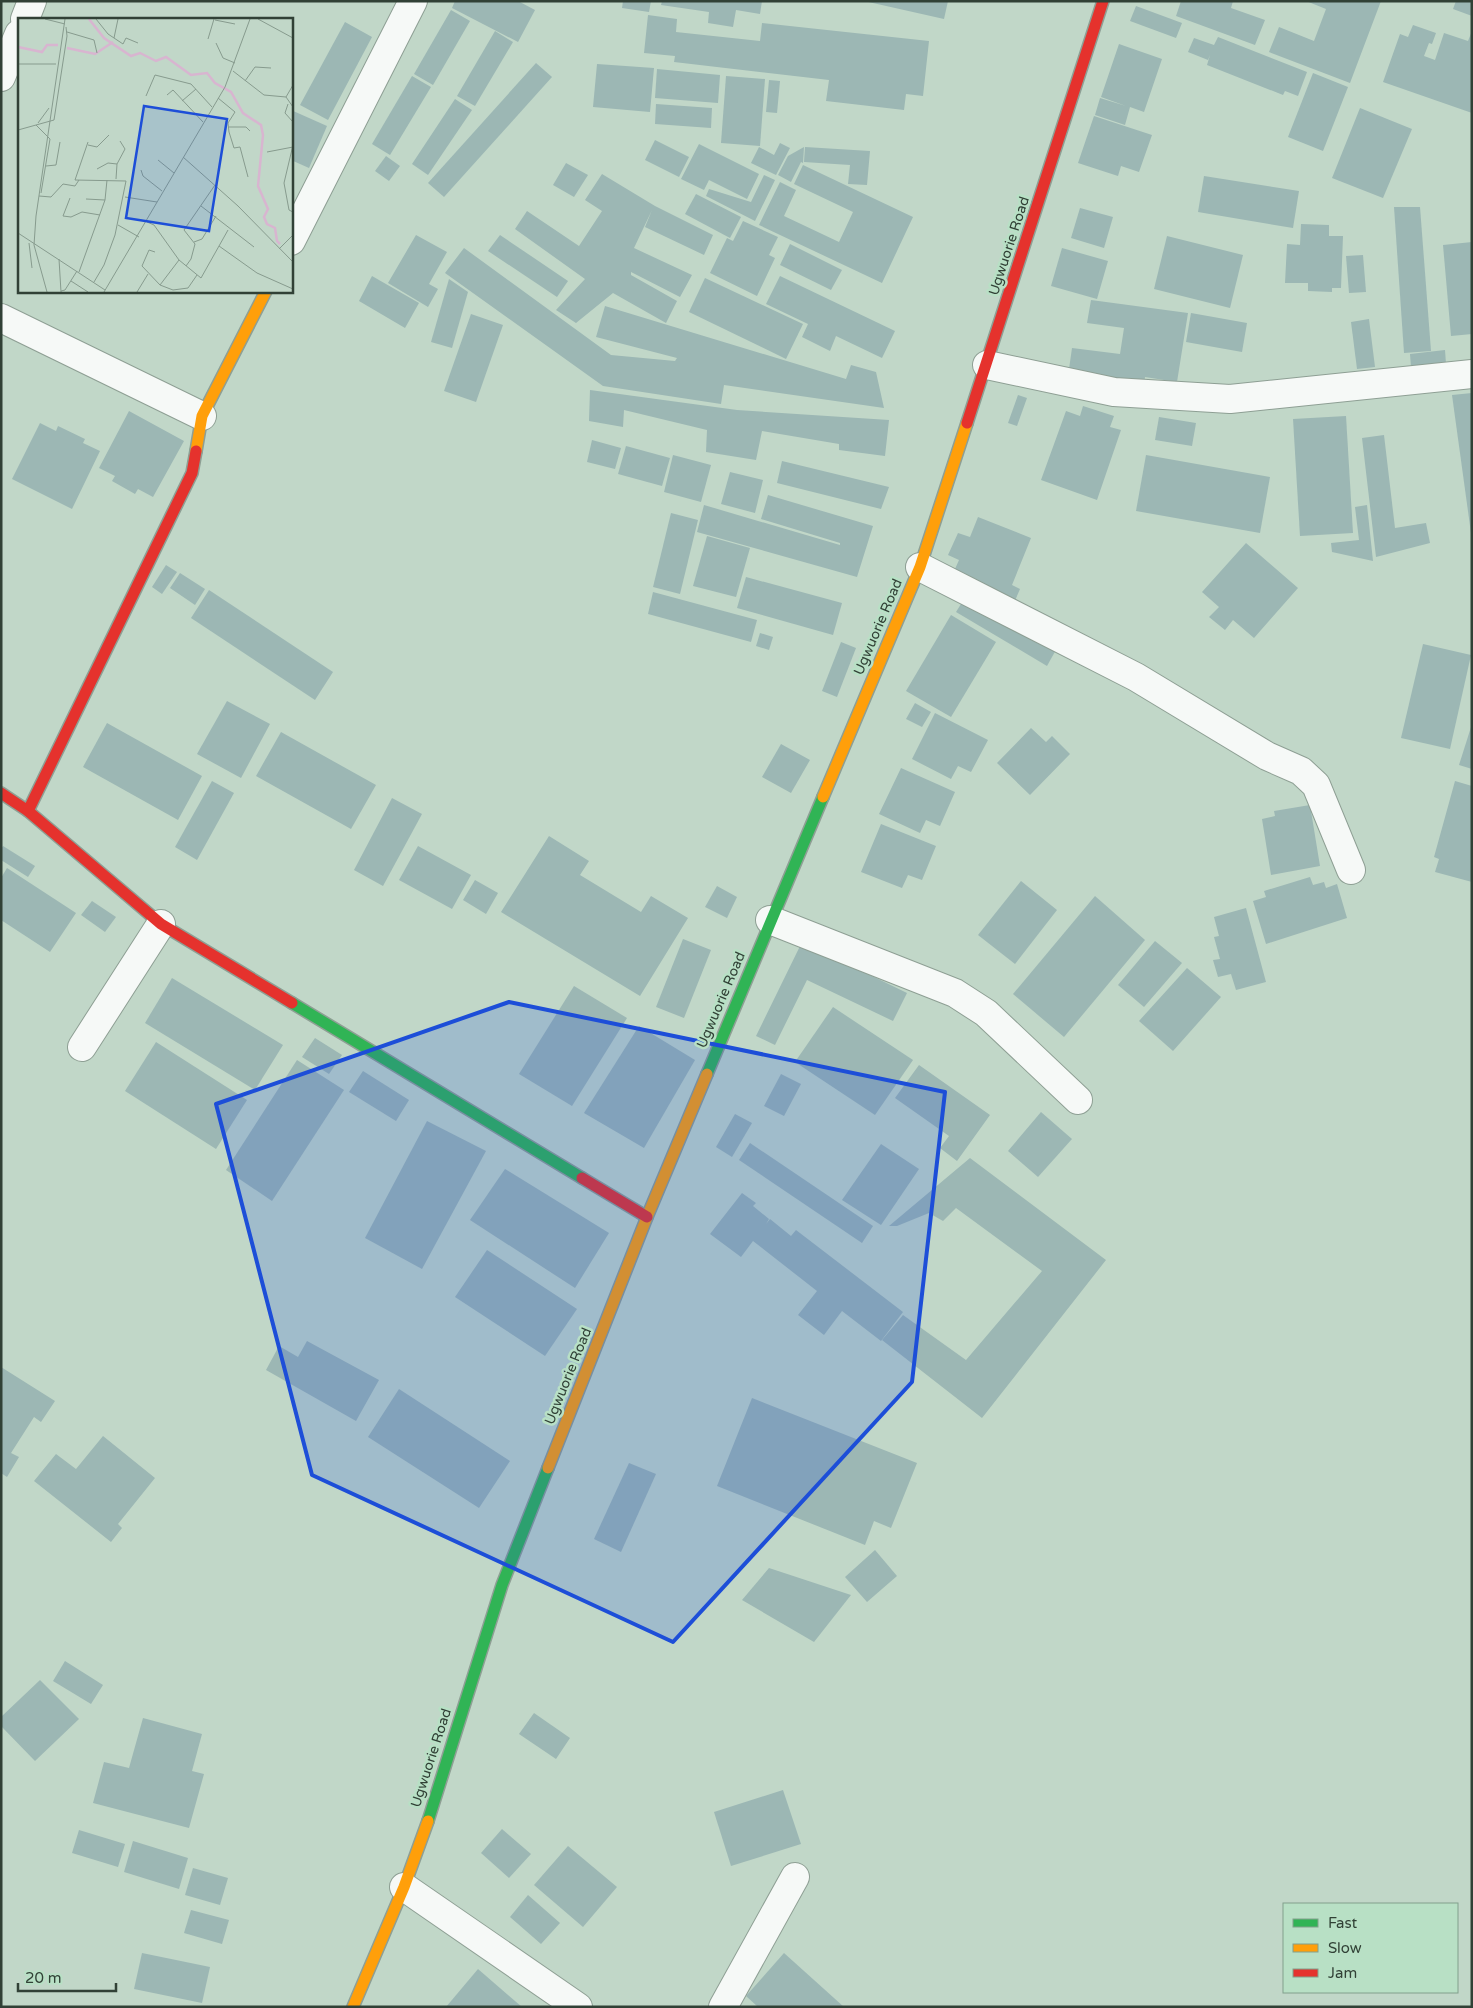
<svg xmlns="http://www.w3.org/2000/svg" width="1473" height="2008" font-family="'Varela Round',sans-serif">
  <rect width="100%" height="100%" fill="#c1d7c8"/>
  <!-- building -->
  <g fill="#9cb7b4">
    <polygon points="455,1 518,1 535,10 518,42 452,8"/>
    <polygon points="623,1 651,1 649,12 622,8"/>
    <polygon points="662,1 762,1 760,14 736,10 733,27 708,23 709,12 661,5"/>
    <polygon points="864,1 948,1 944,19"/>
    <polygon points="1181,1 1233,1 1231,8 1265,20 1255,45 1176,16"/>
    <polygon points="1306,1 1381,1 1350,83 1269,52 1279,27 1314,41 1326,9"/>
    <polygon points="1456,1 1472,1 1472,16 1453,9"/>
    <polygon points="1136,6 1182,23 1176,38 1130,21"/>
    <polygon points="451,10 470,21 433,85 414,74"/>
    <polygon points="648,15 677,19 676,32 760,41 762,23 929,41 923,96 906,94 904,110 826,101 829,80 674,62 675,56 644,53"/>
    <polygon points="345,22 372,37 328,120 300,105"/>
    <polygon points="1413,25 1436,33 1432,44 1429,43 1424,56 1435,60 1444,33 1468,41 1472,31 1472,113 1383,82 1400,34 1408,37"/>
    <polygon points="495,31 513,42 475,106 457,96"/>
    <polygon points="1218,37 1307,72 1298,96 1285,91 1283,95 1207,65 1210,55 1208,60 1188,52 1194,38 1214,45"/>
    <polygon points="1119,44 1162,59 1144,112 1130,107 1125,125 1095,115 1100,98 1126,106 1101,97"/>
    <polygon points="536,63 552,77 444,197 428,183"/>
    <polygon points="597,64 654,68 650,112 593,107"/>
    <polygon points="657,69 720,75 718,103 655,98"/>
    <polygon points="1313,73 1348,87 1323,151 1288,137"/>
    <polygon points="412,76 431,87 390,155 372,144"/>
    <polygon points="726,76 765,79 760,146 721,143"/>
    <polygon points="769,80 780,81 777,113 766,112"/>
    <polygon points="455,99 472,110 428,175 412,164"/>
    <polygon points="656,104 712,108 711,128 655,124"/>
    <polygon points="1360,108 1412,129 1383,198 1332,178"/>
    <polygon points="291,110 327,126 309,168 291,160"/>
    <polygon points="1094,116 1152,135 1139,172 1121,166 1118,176 1078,163"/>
    <polygon points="655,140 689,157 679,177 645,160"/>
    <polygon points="780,143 790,148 776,175 751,163 759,147 774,155"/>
    <polygon points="699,144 759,174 747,199 709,180 704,190 681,179"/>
    <polygon points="804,147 803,163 801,162 791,182 778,175 788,156"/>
    <polygon points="805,147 870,151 867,185 848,184 850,165 804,162"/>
    <polygon points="386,156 400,166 389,181 375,171"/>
    <polygon points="566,163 588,175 574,197 553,185"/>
    <polygon points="803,165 913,217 882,283 759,225 780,182 796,190 784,216 839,242 853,212 794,184"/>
    <polygon points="602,174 655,206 713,235 704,255 645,227 652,210 634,248 692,275 680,297 631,272 631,275 677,301 666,323 613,293 576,323 556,310 585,279 515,229 527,211 579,246 602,211 585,200"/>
    <polygon points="764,175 775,180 755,221 706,196 709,189 751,202"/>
    <polygon points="1204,176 1299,191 1293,228 1198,212"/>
    <polygon points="696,194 741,217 730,238 685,214"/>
    <polygon points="1394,207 1420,207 1431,351 1404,353"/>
    <polygon points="1080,208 1113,217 1104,248 1071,238"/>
    <polygon points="743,221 778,237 769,255 775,258 757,296 710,273 727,238 733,241"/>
    <polygon points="1301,224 1329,225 1329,236 1343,236 1341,288 1332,288 1332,292 1308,291 1308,283 1285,283 1287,244 1300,245"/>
    <polygon points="416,235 447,252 429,284 438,289 428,307 388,283"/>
    <polygon points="500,235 568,281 557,297 488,251"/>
    <polygon points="1167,236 1243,255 1230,308 1154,289"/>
    <polygon points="1472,242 1472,334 1451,336 1443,245"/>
    <polygon points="790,244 842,270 831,290 780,265"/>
    <polygon points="464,248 611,355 675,361 677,358 596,337 605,306 846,379 851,365 876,372 884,408 724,385 721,404 603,386 445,273"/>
    <polygon points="1062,248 1108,261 1097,299 1051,286"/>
    <polygon points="1363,255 1366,292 1349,293 1346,256"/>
    <polygon points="372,276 419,303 405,328 359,301"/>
    <polygon points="780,276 895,331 882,358 836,336 830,351 802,337 808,324 766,304"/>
    <polygon points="705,278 803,324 786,359 689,312"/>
    <polygon points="449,279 468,292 452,348 431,342"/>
    <polygon points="1091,300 1188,313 1177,382 1145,377 1144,387 1068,376 1072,348 1120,354 1124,328 1087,323"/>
    <polygon points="1191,313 1247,323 1242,352 1186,342"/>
    <polygon points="471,314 503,325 476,402 444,391"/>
    <polygon points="1369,319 1375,367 1357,369 1351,322"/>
    <polygon points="1445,350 1446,364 1411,367 1410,354"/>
    <polygon points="590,390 737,410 889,420 885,456 839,450 839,444 762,431 756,460 706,452 707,430 624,410 623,427 589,421"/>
    <polygon points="1472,393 1472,533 1471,533 1452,395"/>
    <polygon points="1018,395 1027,398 1017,426 1008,423"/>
    <polygon points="1083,406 1114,416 1110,427 1121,430 1097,500 1041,480 1066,411 1080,416"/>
    <polygon points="129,411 184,441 153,497 138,489 135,494 112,481 115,476 99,468"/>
    <polygon points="1346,416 1353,533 1300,536 1293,419"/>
    <polygon points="1159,417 1196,423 1192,446 1155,440"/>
    <polygon points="40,423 56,431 58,426 85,439 83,443 100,451 72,509 12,479"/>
    <polygon points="1384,435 1395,528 1426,523 1430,543 1376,557 1362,438"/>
    <polygon points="592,440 621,448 615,469 587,462"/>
    <polygon points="626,446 670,458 662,486 618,474"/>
    <polygon points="673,455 711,465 701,502 664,492"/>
    <polygon points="1146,455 1270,477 1260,533 1136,511"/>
    <polygon points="782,461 889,487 881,509 777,483"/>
    <polygon points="730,472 763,480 755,513 721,504"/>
    <polygon points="768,495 873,526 857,577 697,532 704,505 840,545 840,543 761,519"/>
    <polygon points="1367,505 1373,561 1332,552 1331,543 1359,540 1355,507"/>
    <polygon points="671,513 698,520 680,594 653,587"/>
    <polygon points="978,517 1031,538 1012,585 1020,589 1014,603 951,578 959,560 948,555 958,533 970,537"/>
    <polygon points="707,536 750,548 736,597 693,586"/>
    <polygon points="1246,543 1298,588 1254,638 1233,620 1225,630 1209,617 1219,607 1202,592"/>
    <polygon points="166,565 177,572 162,594 152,587"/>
    <polygon points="180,573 205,589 195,605 170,588"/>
    <polygon points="746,577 842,603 833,635 737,608"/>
    <polygon points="209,590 333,672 315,700 191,618"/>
    <polygon points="653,592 757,620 751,642 648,614"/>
    <polygon points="966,596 1057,648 1047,666 956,612"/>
    <polygon points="951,615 996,642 951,717 906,691"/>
    <polygon points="760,633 773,637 769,650 756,646"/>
    <polygon points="841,642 856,648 837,697 822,691"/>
    <polygon points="1423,644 1471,655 1450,749 1401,738"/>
    <polygon points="227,701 270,724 241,778 197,754"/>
    <polygon points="915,703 931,712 922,727 906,719"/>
    <polygon points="935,713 988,740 971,772 958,766 951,779 912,759"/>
    <polygon points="107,723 202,776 178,820 83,767"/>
    <polygon points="1472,724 1472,769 1459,765"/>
    <polygon points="1031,728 1046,742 1052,736 1070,754 1030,795 997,763"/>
    <polygon points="281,732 376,785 351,829 256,776"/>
    <polygon points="781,744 810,760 791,793 762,777"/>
    <polygon points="901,768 955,792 940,826 926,820 920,833 879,814"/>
    <polygon points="212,781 234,793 197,860 175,847"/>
    <polygon points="1455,781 1472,786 1472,882 1435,872 1439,859 1434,857"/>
    <polygon points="392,798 422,814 383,886 354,870"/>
    <polygon points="1310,805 1320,866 1271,875 1262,819 1275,816 1274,811"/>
    <polygon points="881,824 936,846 922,880 908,875 902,888 861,872"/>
    <polygon points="549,836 589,861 580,875 641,912 651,896 688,918 640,996 501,912"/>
    <polygon points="3,846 35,866 28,877 1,860 1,849"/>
    <polygon points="418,846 471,875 452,909 399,880"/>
    <polygon points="7,868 76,913 50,952 1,920 1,878"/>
    <polygon points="1310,877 1313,885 1324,882 1326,888 1337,884 1347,918 1266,944 1253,901 1266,897 1264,891"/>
    <polygon points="475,880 498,893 486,914 463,900"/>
    <polygon points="1021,881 1057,910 1015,964 978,935"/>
    <polygon points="717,886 737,897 727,918 705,907"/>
    <polygon points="1095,896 1145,940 1064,1037 1013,994"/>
    <polygon points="92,901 116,917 105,932 81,915"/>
    <polygon points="1246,908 1266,982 1236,990 1231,974 1218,977 1213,960 1220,959 1214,937 1219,936 1214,917"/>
    <polygon points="683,939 711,950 684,1018 656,1007"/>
    <polygon points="1155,941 1182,963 1144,1007 1118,985"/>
    <polygon points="802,942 907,993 893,1021 807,980 775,1045 756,1036"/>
    <polygon points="1187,968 1221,997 1173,1051 1139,1021"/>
    <polygon points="172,978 283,1045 255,1090 145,1023"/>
    <polygon points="574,986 627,1018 572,1106 519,1074"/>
    <polygon points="833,1007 913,1060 875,1115 795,1062"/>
    <polygon points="639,1026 695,1060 644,1148 584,1113"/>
    <polygon points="315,1038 342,1055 329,1074 302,1057"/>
    <polygon points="156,1042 247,1100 216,1149 125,1091"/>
    <polygon points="297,1060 344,1090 272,1201 226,1170"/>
    <polygon points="919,1065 990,1115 957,1161 940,1148 949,1136 895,1098"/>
    <polygon points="363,1071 409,1100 396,1121 349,1092"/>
    <polygon points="781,1074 801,1084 784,1116 764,1106"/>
    <polygon points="1041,1112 1072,1139 1038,1177 1008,1151"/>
    <polygon points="735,1114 752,1123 732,1157 716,1147"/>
    <polygon points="427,1121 486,1151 422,1269 365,1238"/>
    <polygon points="750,1143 873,1226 862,1243 739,1160"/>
    <polygon points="881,1144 919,1169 881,1225 842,1200"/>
    <polygon points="970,1158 1106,1260 982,1418 882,1340 903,1315 966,1360 1042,1271 956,1208 943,1221 929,1213 897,1226 889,1226"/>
    <polygon points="505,1169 609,1233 575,1288 470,1220"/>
    <polygon points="742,1193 756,1203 753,1206 769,1219 766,1224 770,1219 791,1236 796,1230 903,1312 881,1341 842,1311 824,1335 798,1315 817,1291 753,1241 741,1257 710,1234"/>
    <polygon points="487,1250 577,1309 545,1356 455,1297"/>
    <polygon points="307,1341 379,1380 356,1421 266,1370 279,1346 298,1357"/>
    <polygon points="1,1367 55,1401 41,1422 34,1417 11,1453 19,1457 7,1477 1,1473"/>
    <polygon points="399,1389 510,1461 479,1508 368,1437"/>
    <polygon points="752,1398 917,1463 891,1528 874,1521 865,1545 717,1486"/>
    <polygon points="103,1436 155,1478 118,1524 122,1528 111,1542 34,1481 56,1454 76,1469"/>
    <polygon points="629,1463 656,1474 621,1552 594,1539"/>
    <polygon points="875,1550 897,1576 867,1602 845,1577"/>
    <polygon points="769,1568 851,1595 814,1642 742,1600"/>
    <polygon points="65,1661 103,1685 91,1704 53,1681"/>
    <polygon points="40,1680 79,1719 35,1761 1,1726 1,1717"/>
    <polygon points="534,1713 570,1738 556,1759 519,1734"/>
    <polygon points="143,1718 202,1734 192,1771 204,1774 189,1828 93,1803 104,1762 129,1768"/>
    <polygon points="783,1790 801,1844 731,1866 714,1812"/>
    <polygon points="502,1829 531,1854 509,1878 481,1853"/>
    <polygon points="79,1830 125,1844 118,1867 72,1853"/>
    <polygon points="133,1841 188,1858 179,1889 124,1872"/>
    <polygon points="568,1846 617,1887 583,1927 534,1885"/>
    <polygon points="193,1868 228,1878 220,1905 185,1895"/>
    <polygon points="528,1895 560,1923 541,1944 510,1917"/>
    <polygon points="191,1910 229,1920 222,1944 184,1933"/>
    <polygon points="142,1953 210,1967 202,2003 134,1989"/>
    <polygon points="784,1953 844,2007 758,2007 746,1996"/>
    <polygon points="478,1969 522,2007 446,2007"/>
  </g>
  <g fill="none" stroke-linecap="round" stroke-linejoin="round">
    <defs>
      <g id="street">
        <polyline points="25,19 32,1"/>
        <polyline points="1,77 19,34"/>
        <polyline points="291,241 413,1"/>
        <polyline points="1,318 202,416"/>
        <polyline points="987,365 1114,392 1230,399 1472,374"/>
        <polyline points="920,567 1136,677 1267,756 1301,771 1316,785 1351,870"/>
        <polyline points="770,920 955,993 986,1013 1078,1100"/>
        <polyline points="82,1047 161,924"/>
        <polyline points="404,1887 578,2007"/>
        <polyline points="723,2007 795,1877"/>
      </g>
      <g id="fast">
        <polyline points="292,1003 582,1178"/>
        <polyline points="707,1074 823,797"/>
        <polyline points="428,1821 502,1585 548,1468"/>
      </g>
      <g id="slow">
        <polyline points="196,451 202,416 266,291"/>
        <polyline points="823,797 920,567 967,423"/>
        <polyline points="548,1468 647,1217 707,1074"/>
        <polyline points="353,2007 404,1887 428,1821"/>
      </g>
      <g id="jam">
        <polyline points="967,423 1103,1"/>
        <polyline points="1,793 28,811 161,924 292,1003"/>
        <polyline points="28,811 192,473 196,451"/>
        <polyline points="582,1178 647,1217"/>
      </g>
    </defs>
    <!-- street casing -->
    <use href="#street" stroke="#8e9f94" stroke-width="30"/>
    <!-- fast casing -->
    <use href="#fast" stroke="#8e9f94" stroke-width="14"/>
    <!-- slow casing -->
    <use href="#slow" stroke="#8e9f94" stroke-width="14"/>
    <!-- jam casing -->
    <use href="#jam" stroke="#8e9f94" stroke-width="14"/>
    <!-- street -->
    <use href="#street" stroke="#f6f9f7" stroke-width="28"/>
    <!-- fast -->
    <use href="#fast" stroke="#30b455" stroke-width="11"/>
    <!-- slow -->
    <use href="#slow" stroke="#ff9f0a" stroke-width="11"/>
    <!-- jam -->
    <use href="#jam" stroke="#e5322d" stroke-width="11"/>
  </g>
  <!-- marked area -->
  <path fill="#1d4ed8" fill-opacity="0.2" stroke="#1d4ed8" stroke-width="4" stroke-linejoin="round" d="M509 1002 945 1092 912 1382 673 1642 312 1475 216 1104Z"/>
  <g text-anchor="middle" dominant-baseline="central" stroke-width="5" stroke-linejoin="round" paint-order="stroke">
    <!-- street labels -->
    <g font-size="14" fill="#314136" stroke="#b8e0c5">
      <text transform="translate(1009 246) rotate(-72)">Ugwuorie Road</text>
      <text transform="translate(878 627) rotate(-67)">Ugwuorie Road</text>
      <text transform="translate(721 1000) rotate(-67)">Ugwuorie Road</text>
      <text transform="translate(568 1376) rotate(-68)">Ugwuorie Road</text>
      <text transform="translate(431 1758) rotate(-72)">Ugwuorie Road</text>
    </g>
  </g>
  <!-- overview -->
  <g transform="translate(18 18)">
    <rect width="275" height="275" fill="#c1d7c8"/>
    <path fill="none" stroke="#d8b5d0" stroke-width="2.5" d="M71 1 86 20 113 38 122 35 138 43 148 39 173 57 189 55 197 65 213 74 225 95 243 107 245 117 240 168 250 191 246 199 249 206 257 210 259 223 262 226M0 29 24 34 29 27H40M49 30 77 36 95 24"/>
    <path fill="none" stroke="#879b8e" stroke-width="1" d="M27 1 47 6M78 1 90 16 105 26 108 20 120 25M240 1 275 20M197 2 217 6M49 14 76 22 79 35M96 20 100 1M190 21 196 1M198 25 205 40 217 45M0 46H38M215 53 246 77 268 79M227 63 237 49 253 50M275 67 268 79 275 89M149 77 155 72 185 104M128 78 137 57 173 66 194 89M200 80 217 94 210 105 211 114 216 130 222 129 230 159M164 83 178 71M270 86 267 95 275 104M20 105 31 90M18 107 32 121 23 175M211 109H228L232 113M0 112 36 102 49 18 48 9M70 124 57 162 108 163 97 217 86 247 76 264M70 127 79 129 91 117M275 127 266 165 271 192 275 194M249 134 275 129M165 139 220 188 275 244M140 142 156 155M28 148 38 147 42 124M79 151 90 145 99 146M123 152 125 158 144 173M98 161 99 146 107 131 102 123M21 178 33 179 45 166 57 168 61 162M107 179 139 184M52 180 45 198 53 199 64 194 82 197M68 181 87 182M183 188 236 229M129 204 136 207 161 242 183 260 210 212M100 207 121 219M0 215 87 272M176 224 184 221 198 198M11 225 14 250M201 228 239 255 275 271M261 231 275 217M137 234 131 232 124 248 142 267 155 272 170 270 179 257M41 241 43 274M168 248 173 241 177 226 166 212 197 167M61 254 87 182 89 162M53 263 70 274M142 267 161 242M43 273 47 272 59 253M29 274 16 227 18 198 47 1M86 274 207 69 232 1M119 274 130 256"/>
    <path fill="#1d4ed8" fill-opacity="0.15" stroke="#1d4ed8" stroke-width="2.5" d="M126 88 209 101 191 213 108 200Z"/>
    <rect width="275" height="275" fill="none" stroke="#314136" stroke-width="2.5"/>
  </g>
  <!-- border -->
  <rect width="1473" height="2008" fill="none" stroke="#314136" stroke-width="5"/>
  <!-- legend -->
  <rect x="1283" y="1903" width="175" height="90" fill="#b8e0c5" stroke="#82a08c"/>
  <rect x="1293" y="1919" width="25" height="8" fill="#30b455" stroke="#82a08c"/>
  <text x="1328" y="1928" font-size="15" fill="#314136">Fast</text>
  <rect x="1293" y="1944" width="25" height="8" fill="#ff9f0a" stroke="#82a08c"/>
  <text x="1328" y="1953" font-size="15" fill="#314136">Slow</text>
  <rect x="1293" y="1969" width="25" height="8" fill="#e5322d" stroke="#82a08c"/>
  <text x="1328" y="1978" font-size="15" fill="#314136">Jam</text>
  <!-- scale -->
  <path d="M18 1983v8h98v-8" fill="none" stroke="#314136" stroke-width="2.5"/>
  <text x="25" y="1983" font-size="15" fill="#314136" stroke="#b8e0c5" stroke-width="4" paint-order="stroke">20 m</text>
</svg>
